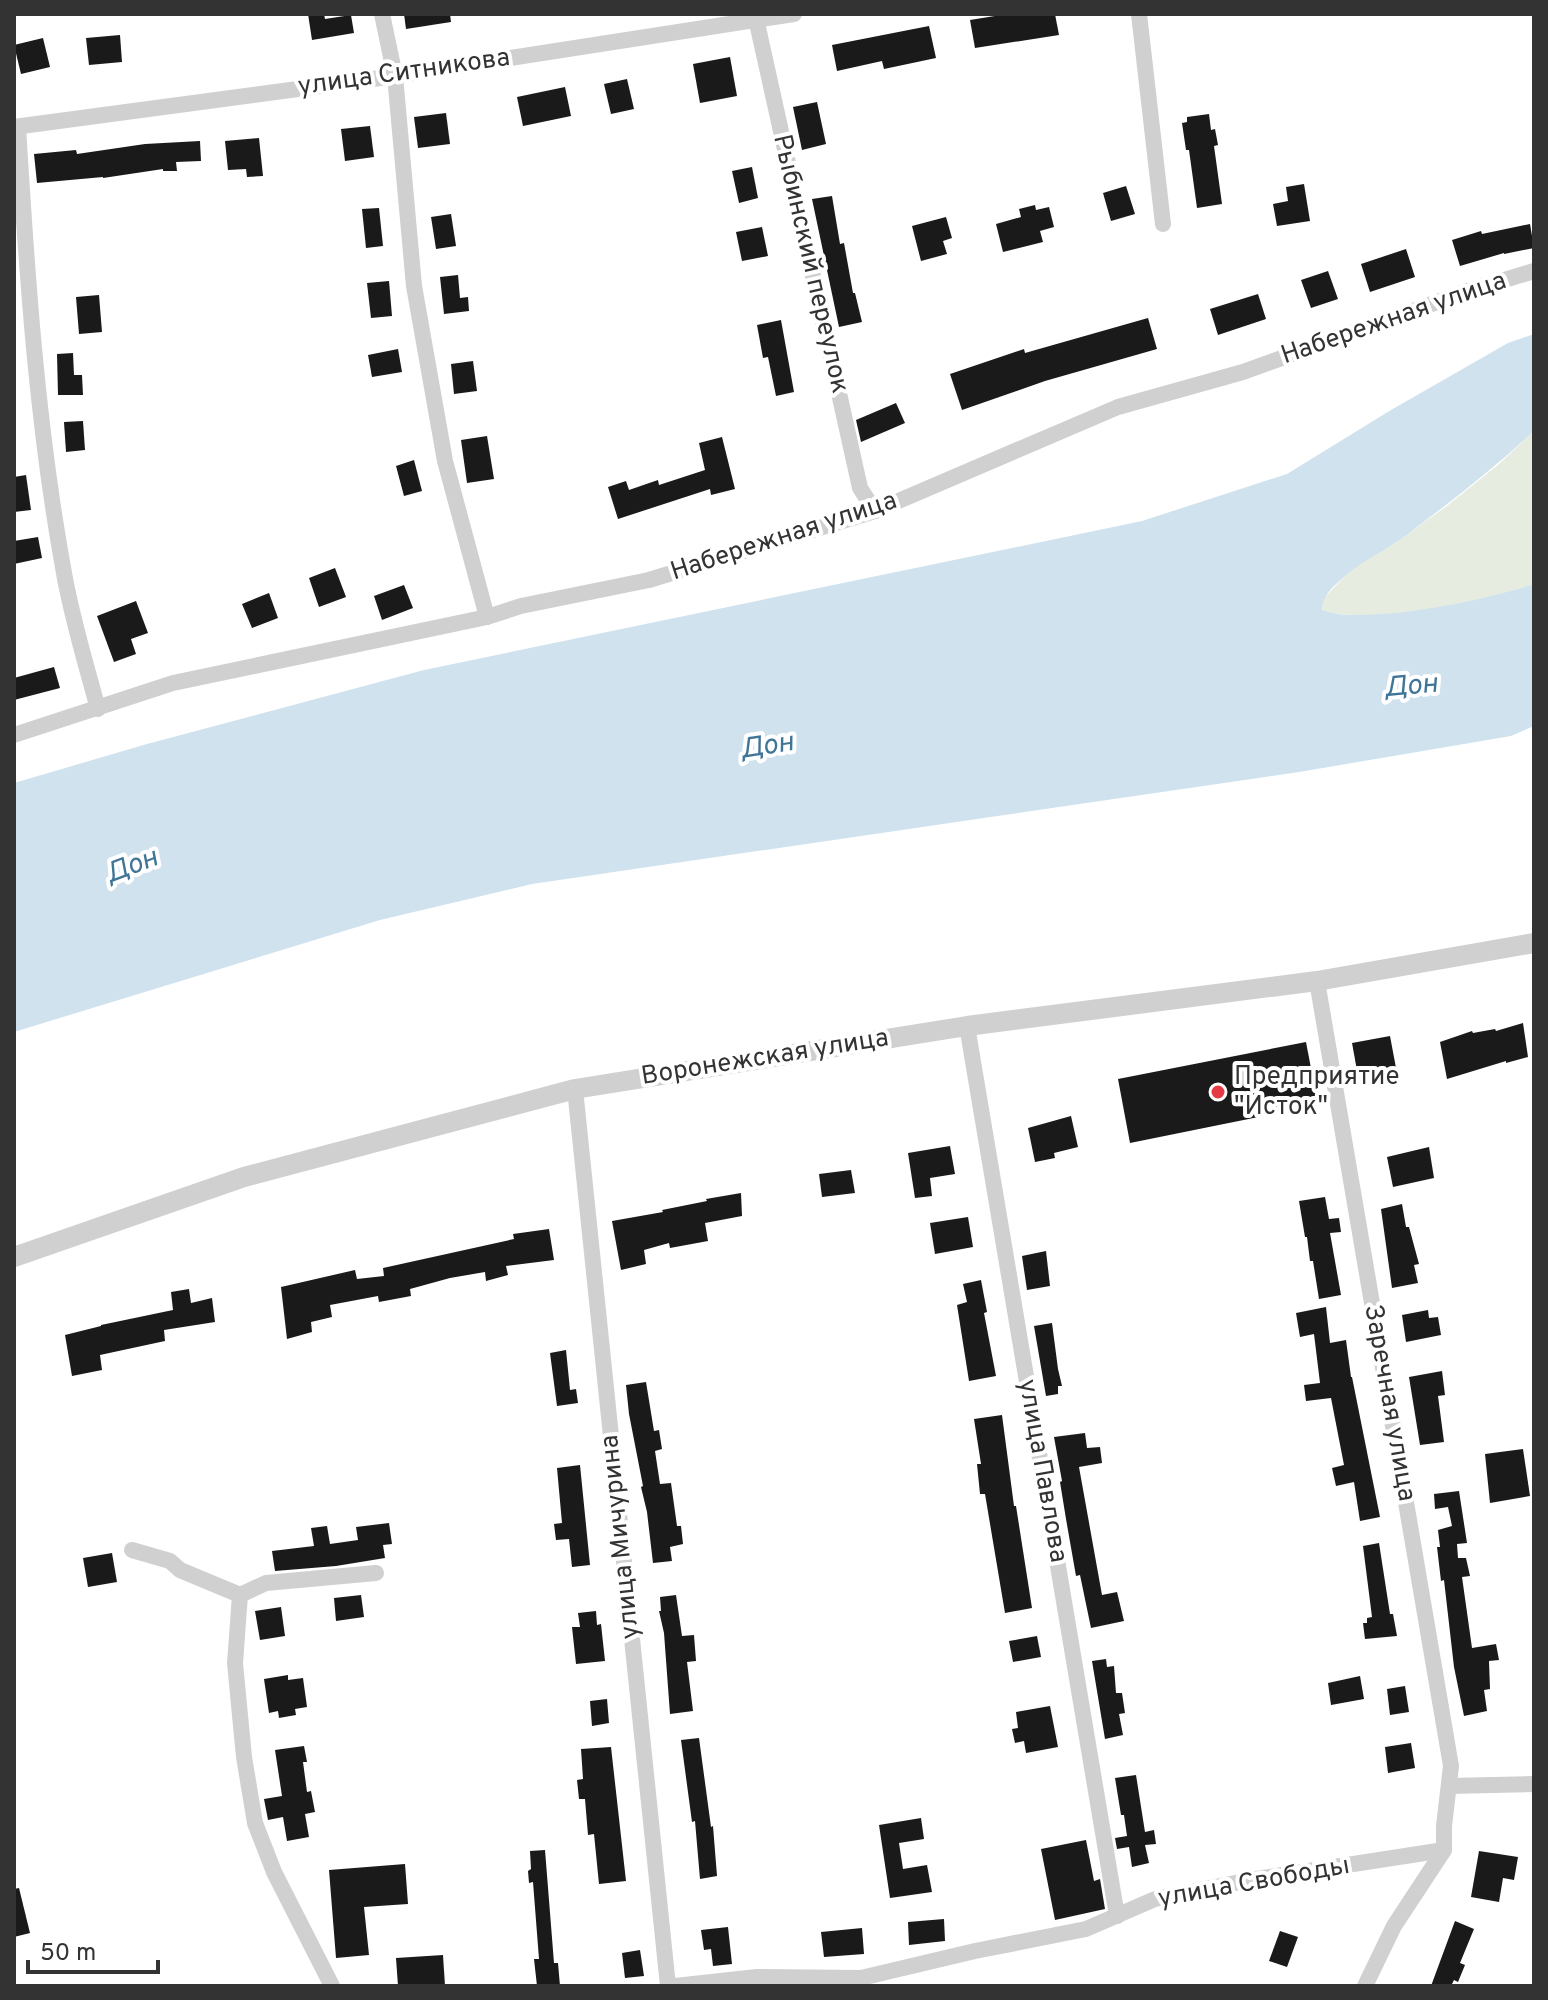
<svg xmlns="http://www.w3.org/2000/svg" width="1548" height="2000" font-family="Overpass,sans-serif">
  <rect width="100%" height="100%" fill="#fff"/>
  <!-- green -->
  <path fill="#e6ecdf" d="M1534 431V584C1476 602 1381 625 1322 611L1324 598 1347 574 1363 561 1395 543 1447 506 1499 464Z"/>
  <!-- water -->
  <path fill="#cfe2ee" d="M1534 334V431C1492 470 1447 505 1401 539 1382 552 1362 561 1345 576 1332 588 1324 593 1322 610 1341 617 1362 615 1383 614 1434 610 1485 599 1534 584V726L1511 736 1299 772 532 884 380 920 14 1032V783L147 744 424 670 1142 521 1287 474 1391 410 1508 343Z"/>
  <!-- building -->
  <g fill="#1a1a1a">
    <polygon points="308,14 324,14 325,19 351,15 354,33 312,40"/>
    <polygon points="404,14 450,14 451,22 406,29"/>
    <polygon points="1007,14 1055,14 1059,35 975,48 970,20"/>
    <polygon points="929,26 936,58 884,69 882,61 837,71 832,45"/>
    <polygon points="120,35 122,62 89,65 86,38"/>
    <polygon points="43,38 50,67 21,74 14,45"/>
    <polygon points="730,57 737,96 700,103 693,64"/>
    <polygon points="627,79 634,109 611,114 604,84"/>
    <polygon points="565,87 571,116 523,126 517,97"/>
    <polygon points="817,102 826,144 802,150 793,107"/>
    <polygon points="446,113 450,144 418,148 414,117"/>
    <polygon points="1209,114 1211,130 1215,129 1218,145 1214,146 1222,204 1197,208 1189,150 1186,150 1182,123 1187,122 1187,117"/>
    <polygon points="370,126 374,157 345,161 341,129"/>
    <polygon points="259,138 263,176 247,177 246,169 228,170 225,141"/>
    <polygon points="200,141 201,161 176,162 177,171 163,171 163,169 103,178 103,177 37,183 34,154 76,150 77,154 145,144"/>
    <polygon points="752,167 758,198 739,203 732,171"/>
    <polygon points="1304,184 1310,221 1277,226 1273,204 1288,201 1286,187"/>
    <polygon points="1126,186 1135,214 1111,221 1103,193"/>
    <polygon points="832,196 840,244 844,243 853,293 855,293 862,322 839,327 812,199"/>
    <polygon points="1035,205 1036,210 1049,207 1054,227 1040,231 1043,242 1003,252 996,224 1021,217 1019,209"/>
    <polygon points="379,208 383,246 366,248 362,209"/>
    <polygon points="451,214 456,246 436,249 431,217"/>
    <polygon points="946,217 952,238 943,241 947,254 921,261 912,226"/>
    <polygon points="1530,224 1534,248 1504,254 1504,253 1460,266 1452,240 1481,231 1482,234"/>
    <polygon points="762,227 768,256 742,261 736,232"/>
    <polygon points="1406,249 1415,277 1370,292 1361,264"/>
    <polygon points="1328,271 1338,299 1311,308 1301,280"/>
    <polygon points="458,275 460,298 468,297 469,311 444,314 440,277"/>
    <polygon points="389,281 392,316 371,318 367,283"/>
    <polygon points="1258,294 1266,319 1218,335 1210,309"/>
    <polygon points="99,295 102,332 79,334 76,297"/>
    <polygon points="1148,318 1157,349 1045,381 962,410 950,374 1024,349 1025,353"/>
    <polygon points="781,320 794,392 776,396 768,357 763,358 757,325"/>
    <polygon points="398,349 402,372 372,377 368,355"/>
    <polygon points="73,353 74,375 82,375 83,395 58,395 57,354"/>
    <polygon points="473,361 477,391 454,394 451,364"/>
    <polygon points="896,403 905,423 861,442 856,420"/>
    <polygon points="83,421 85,450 66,452 64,422"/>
    <polygon points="487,436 494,479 467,483 461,440"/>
    <polygon points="722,437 735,489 711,495 710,489 618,519 608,487 626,481 629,490 658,480 659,485 705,470 699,443"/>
    <polygon points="414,460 422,491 404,496 396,466"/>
    <polygon points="26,475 31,510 14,512 14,477"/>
    <polygon points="38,537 42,558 14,564 14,541"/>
    <polygon points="335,568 346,597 319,607 309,578"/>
    <polygon points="404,585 413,608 382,620 374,596"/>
    <polygon points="269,593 278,618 252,628 242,604"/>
    <polygon points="136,601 148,633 131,639 136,654 114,662 97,616"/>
    <polygon points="54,667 60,688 14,700 14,678"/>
    <polygon points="1523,1023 1528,1057 1506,1063 1506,1061 1447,1079 1440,1042 1472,1031 1473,1033 1495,1029 1496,1031"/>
    <polygon points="1390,1036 1396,1068 1358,1076 1352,1043"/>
    <polygon points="1306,1042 1318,1105 1130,1143 1118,1079"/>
    <polygon points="1071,1116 1078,1147 1054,1153 1055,1158 1035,1162 1028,1128"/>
    <polygon points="950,1146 955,1174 930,1178 932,1196 915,1198 908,1153"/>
    <polygon points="1429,1147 1434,1178 1393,1187 1387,1157"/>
    <polygon points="851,1170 855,1193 822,1197 819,1174"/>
    <polygon points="741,1193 742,1216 705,1223 708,1241 670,1248 669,1243 644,1250 646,1264 621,1270 612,1221 663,1212 662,1210 707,1201 706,1199"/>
    <polygon points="1325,1197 1329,1219 1339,1218 1341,1232 1330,1233 1341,1295 1319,1299 1313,1261 1310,1261 1307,1237 1305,1237 1299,1201"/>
    <polygon points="1402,1204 1406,1227 1409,1227 1419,1264 1414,1265 1418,1283 1392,1288 1381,1209"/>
    <polygon points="968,1217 973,1247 935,1254 930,1223"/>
    <polygon points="549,1229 554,1260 506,1266 508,1275 486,1281 485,1272 450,1278 410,1289 411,1296 379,1302 378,1296 330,1305 332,1317 311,1322 312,1332 287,1339 281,1287 355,1270 357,1279 384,1276 383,1268 514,1239 513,1234"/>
    <polygon points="1046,1251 1050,1286 1027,1290 1022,1256"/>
    <polygon points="981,1280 987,1312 984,1313 996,1376 969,1381 957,1305 967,1302 963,1284"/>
    <polygon points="189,1289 191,1303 212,1298 215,1322 164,1330 165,1341 100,1355 102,1370 72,1376 65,1335 101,1326 101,1325 173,1310 171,1292"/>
    <polygon points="1326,1307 1330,1343 1346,1340 1351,1377 1352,1377 1380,1517 1360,1521 1354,1482 1336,1486 1332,1468 1344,1465 1331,1398 1306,1401 1304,1385 1320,1383 1314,1334 1300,1337 1296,1313"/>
    <polygon points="1428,1310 1429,1318 1438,1317 1441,1335 1406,1342 1402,1315"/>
    <polygon points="1052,1323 1058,1369 1062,1386 1058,1386 1058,1394 1046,1396 1034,1326"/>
    <polygon points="566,1350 570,1390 576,1389 578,1403 557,1406 550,1353"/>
    <polygon points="1442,1371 1445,1395 1438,1396 1444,1442 1420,1445 1409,1377"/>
    <polygon points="646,1382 654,1431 659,1430 662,1449 655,1451 660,1484 671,1483 677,1526 681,1526 683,1544 670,1547 672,1561 653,1563 647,1512 641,1487 643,1486 629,1414 626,1385"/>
    <polygon points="1002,1415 1014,1506 1016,1506 1032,1608 1005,1613 985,1494 980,1494 977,1464 981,1464 974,1419"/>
    <polygon points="1085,1433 1087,1448 1100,1447 1102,1463 1079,1467 1102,1595 1117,1592 1124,1621 1091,1628 1080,1575 1076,1576 1066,1519 1060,1482 1062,1481 1054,1437"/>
    <polygon points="1523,1449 1530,1496 1490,1503 1485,1454"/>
    <polygon points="580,1465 590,1565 572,1567 569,1539 556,1540 554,1524 562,1523 557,1468"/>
    <polygon points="1459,1491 1467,1543 1457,1544 1458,1558 1466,1558 1470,1576 1462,1577 1472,1648 1496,1644 1499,1660 1489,1661 1490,1689 1484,1690 1487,1711 1464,1716 1454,1667 1444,1580 1441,1581 1437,1547 1440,1547 1438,1530 1452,1526 1448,1507 1435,1509 1434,1494"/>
    <polygon points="389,1523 392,1544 383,1545 385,1558 336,1566 275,1571 272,1551 314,1546 311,1528 327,1526 330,1544 358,1540 356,1527"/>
    <polygon points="1379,1543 1390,1614 1393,1614 1397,1636 1365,1639 1363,1623 1367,1623 1367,1618 1372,1617 1363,1546"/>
    <polygon points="112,1553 117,1582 88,1587 83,1558"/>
    <polygon points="361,1595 364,1617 336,1621 334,1598"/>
    <polygon points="676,1595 682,1636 694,1635 696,1661 687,1662 693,1711 670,1714 664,1633 659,1611 661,1611 660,1597"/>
    <polygon points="281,1607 285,1636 260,1640 255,1611"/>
    <polygon points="596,1611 597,1625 601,1624 605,1661 576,1664 572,1627 580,1627 578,1613"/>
    <polygon points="1037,1636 1041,1657 1013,1662 1009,1641"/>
    <polygon points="1106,1659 1107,1667 1114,1666 1116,1693 1122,1693 1125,1713 1119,1714 1123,1735 1105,1739 1092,1661"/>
    <polygon points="288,1675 288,1680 303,1678 307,1707 295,1709 296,1715 279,1718 278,1711 269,1713 264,1679"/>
    <polygon points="1360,1676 1364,1699 1331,1705 1328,1683"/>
    <polygon points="1405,1686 1409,1712 1390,1715 1387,1689"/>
    <polygon points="607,1699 609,1723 592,1726 590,1701"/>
    <polygon points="1050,1706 1058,1747 1026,1753 1024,1741 1015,1743 1012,1729 1018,1728 1016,1712"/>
    <polygon points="699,1738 711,1827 713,1826 717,1876 700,1879 695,1821 692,1822 681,1740"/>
    <polygon points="1411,1743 1415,1768 1388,1773 1385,1747"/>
    <polygon points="304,1746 307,1762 303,1762 307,1792 311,1791 315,1812 305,1814 309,1837 287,1841 283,1817 268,1820 264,1799 282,1796 275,1750"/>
    <polygon points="611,1747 626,1881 599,1884 594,1834 588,1835 585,1799 579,1799 577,1780 583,1779 581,1749"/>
    <polygon points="1136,1775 1145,1832 1154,1830 1156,1844 1145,1845 1149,1863 1132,1867 1129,1847 1117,1849 1115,1838 1127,1836 1124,1815 1121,1815 1115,1778"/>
    <polygon points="921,1818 924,1839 899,1843 903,1869 927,1865 932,1892 890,1898 879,1825"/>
    <polygon points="1086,1840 1094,1881 1100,1879 1105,1909 1055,1920 1041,1849"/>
    <polygon points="545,1850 554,1963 558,1963 560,1986 537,1986 534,1959 539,1959 533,1882 529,1883 528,1871 531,1869 530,1851"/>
    <polygon points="1479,1851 1518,1857 1514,1880 1503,1878 1499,1902 1471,1897"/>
    <polygon points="405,1864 408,1904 364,1907 369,1955 336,1958 329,1870"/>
    <polygon points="19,1888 30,1933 14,1937 14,1889"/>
    <polygon points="944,1919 945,1941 909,1945 908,1922"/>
    <polygon points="1455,1921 1474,1929 1460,1963 1465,1965 1458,1982 1454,1980 1451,1986 1431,1986"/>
    <polygon points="728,1927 732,1964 713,1966 711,1949 704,1950 701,1930"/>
    <polygon points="862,1928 864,1954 824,1957 821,1932"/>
    <polygon points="1280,1931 1298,1937 1287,1967 1269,1961"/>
    <polygon points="640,1950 644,1976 625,1978 622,1953"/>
    <polygon points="443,1955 445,1986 398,1986 396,1958"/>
  </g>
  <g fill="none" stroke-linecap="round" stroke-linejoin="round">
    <!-- minor -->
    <g stroke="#d0d0d0" stroke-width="16">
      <polyline points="382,14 395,76 414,286 445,461 487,617"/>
      <polyline points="755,14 860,488 875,511"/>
      <polyline points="1139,14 1163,224"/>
      <polyline points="14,127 395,76 794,14"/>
      <path d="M18 127C27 276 37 426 64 573 72 619 86 664 98 709"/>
      <polyline points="14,735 173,683 487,617 521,606 649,580 875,511 1118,407 1243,372 1465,292 1534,271"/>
      <polyline points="1317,981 1451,1766 1444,1826 1444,1850 1394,1926 1365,1986"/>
      <polyline points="967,1026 1117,1916"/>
      <polyline points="575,1089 668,1986"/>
      <polyline points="132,1550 170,1561 180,1570 240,1595"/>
      <polyline points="1449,1786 1534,1784"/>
      <polyline points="332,1986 274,1872 255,1823 244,1757 235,1663 240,1595 266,1583 376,1573"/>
      <polyline points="675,1986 757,1977 861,1978 975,1951 1086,1929 1155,1899 1250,1880 1444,1850"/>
    </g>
    <!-- tertiary -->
    <polyline stroke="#d0d0d0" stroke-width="20" points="14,1257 244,1177 575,1089 967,1026 1317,981 1534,943"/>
  </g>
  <!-- markers -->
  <circle fill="#e63946" stroke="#fff" stroke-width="3" cx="1218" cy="1092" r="8"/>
  <g text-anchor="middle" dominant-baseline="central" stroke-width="8" stroke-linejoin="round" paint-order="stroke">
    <!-- street labels -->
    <g font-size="26" fill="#333" stroke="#fff">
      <text transform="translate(404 73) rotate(-8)">улица Ситникова</text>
      <text transform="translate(810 264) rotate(77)">Рыбинский переулок</text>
      <text transform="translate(1394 319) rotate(-19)">Набережная улица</text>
      <text transform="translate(784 537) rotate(-18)">Набережная улица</text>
      <text transform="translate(765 1058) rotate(-9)">Воронежская улица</text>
      <text transform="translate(1389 1403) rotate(80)">Заречная улица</text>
      <text transform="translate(1042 1471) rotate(80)">улица Павлова</text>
      <text transform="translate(621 1537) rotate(-96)">улица Мичурина</text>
      <text transform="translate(1254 1883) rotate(-10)">улица Свободы</text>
    </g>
    <!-- poi labels -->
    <g font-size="26" fill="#333" stroke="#fff" text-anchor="start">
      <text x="1234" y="1077">Предприятие<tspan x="1234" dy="30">"Исток"</tspan></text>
    </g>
    <!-- water labels -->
    <g font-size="28" font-style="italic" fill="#3f7597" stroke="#fff">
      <text transform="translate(1411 687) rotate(-5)">Дон</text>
      <text transform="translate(767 747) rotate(-9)">Дон</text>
      <text transform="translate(132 867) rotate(-21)">Дон</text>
    </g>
  </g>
  <!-- border -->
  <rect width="1548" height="2000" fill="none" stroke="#333333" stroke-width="32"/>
  <!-- scale -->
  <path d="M28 1960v12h130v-12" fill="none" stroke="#333333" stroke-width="4"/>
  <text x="40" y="1960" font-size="24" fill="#333333" stroke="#ffffff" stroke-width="6" paint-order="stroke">50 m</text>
</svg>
